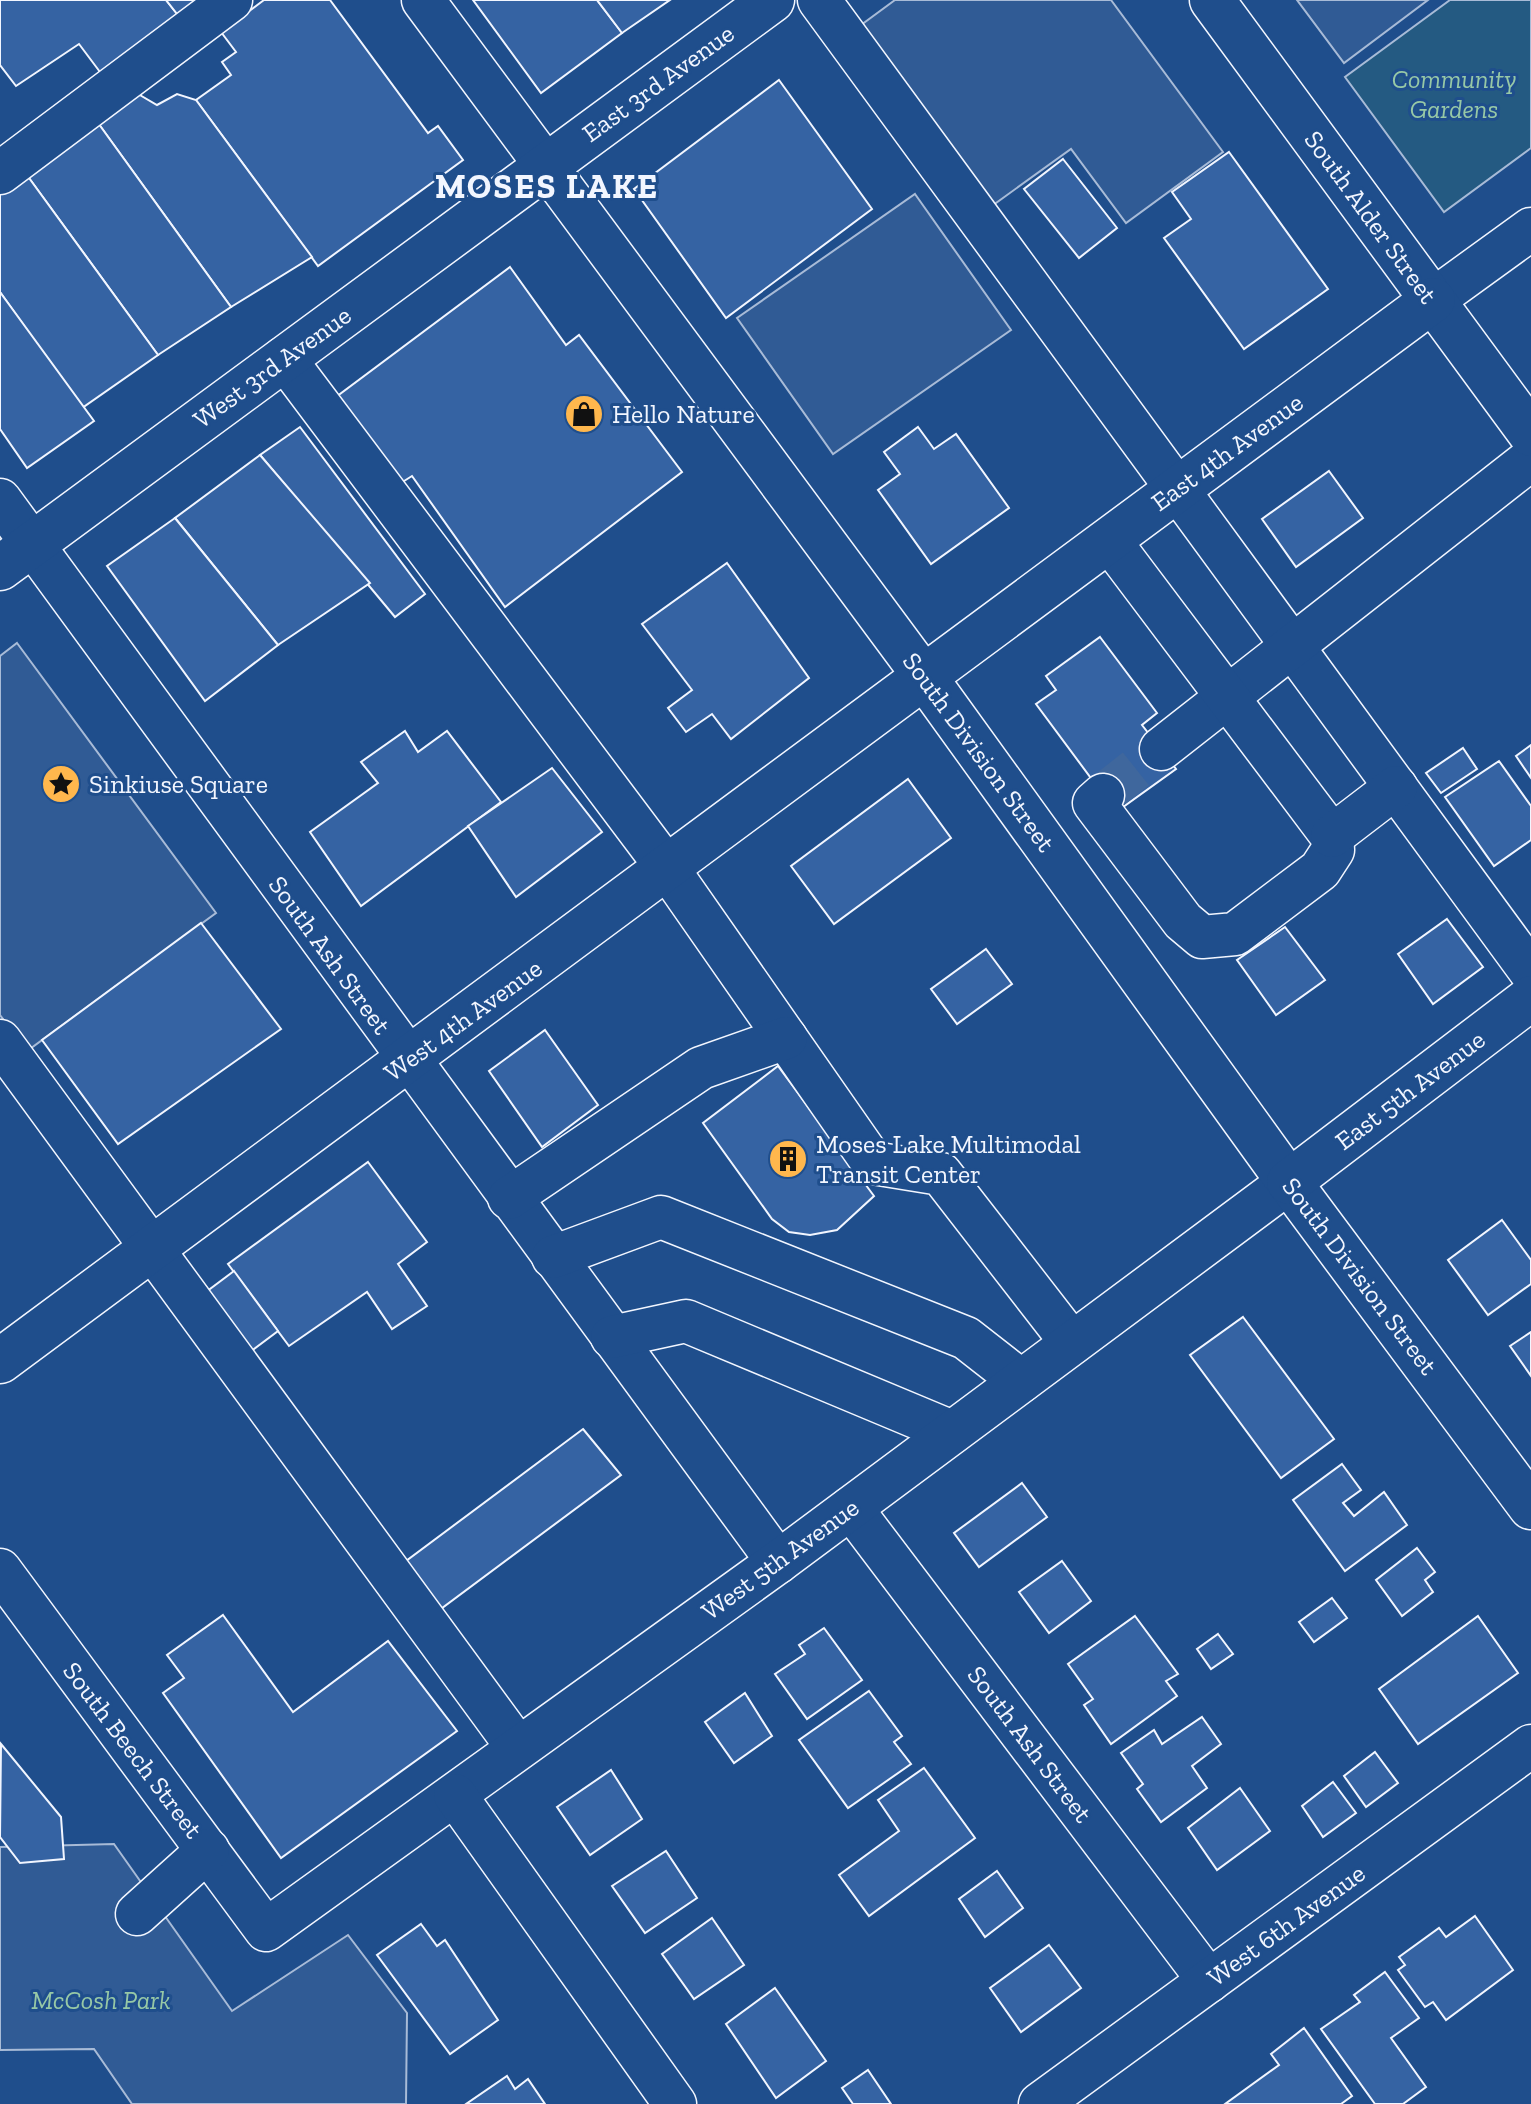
<svg xmlns="http://www.w3.org/2000/svg" width="1531" height="2104" font-family="'Zilla Slab',serif">
  <rect width="100%" height="100%" fill="#1f4e8c"/>
  <!-- green -->
  <polygon fill="#245a82" stroke="#a8bbd7" stroke-width="2" points="1450,0 1531,0 1531,148 1444,212 1345,77"/>
  <!-- parking -->
  <g fill="#305b95" stroke="#a8bbd7" stroke-width="2">
    <polygon points="895,0 1111,0 1223,152 1126,223 1071,149 989,208 857,28"/>
    <polygon points="1297,0 1428,0 1344,63"/>
    <polygon points="915,194 1011,330 833,454 737,318"/>
    <polygon points="17,643 216,913 27,1051 0,1015 0,656"/>
    <polygon points="114,1844 232,2011 348,1935 407,2013 406,2104 132,2104 94,2049 0,2050 0,1847"/>
  </g>
  <!-- building -->
  <g fill="#3563a3" stroke="#f2f6ff" stroke-width="2">
    <polygon points="0,0 166,0 181,19 100,72 79,44 16,86 0,65"/>
    <polygon points="166,0 208,0 181,19"/>
    <polygon points="264,0 330,0 428,133 438,126 463,160 318,266 196,100 231,75 222,62 236,52 221,32"/>
    <polygon points="473,0 597,0 622,33 541,93"/>
    <polygon points="597,0 670,0 622,33"/>
    <polygon points="779,80 872,209 726,318 634,189"/>
    <polygon points="133,91 157,105 177,94 196,100 312,257 231,307 93,116"/>
    <polygon points="93,116 231,307 158,355 21,167"/>
    <polygon points="1229,152 1328,289 1244,349 1164,238 1191,219 1172,192"/>
    <polygon points="1063,159 1117,228 1079,258 1024,189"/>
    <polygon points="21,167 158,355 82,408 0,292 0,184"/>
    <polygon points="510,267 566,345 579,335 682,472 505,607 412,476 393,488 328,403"/>
    <polygon points="0,292 94,421 27,468 0,429"/>
    <polygon points="300,427 425,594 395,617 260,455"/>
    <polygon points="918,427 934,449 956,434 1009,508 931,564 878,490 900,474 884,452"/>
    <polygon points="260,455 370,583 278,645 175,518"/>
    <polygon points="1329,471 1363,518 1296,567 1262,519"/>
    <polygon points="175,518 278,645 205,701 107,566"/>
    <polygon points="727,563 809,678 731,739 712,714 686,732 668,708 692,690 642,624"/>
    <polygon points="1100,637 1157,713 1142,725 1176,769 1116,812 1036,704 1056,690 1046,676"/>
    <polygon points="405,731 418,752 447,731 501,802 361,906 310,832 378,783 361,762"/>
    <polygon points="1531,745 1531,778 1516,756"/>
    <polygon points="1463,748 1477,769 1441,793 1426,773"/>
    <polygon points="1499,761 1531,806 1531,840 1494,866 1445,797"/>
    <polygon points="552,768 602,832 516,897 468,826"/>
    <polygon points="908,779 951,838 834,924 791,866"/>
    <polygon points="1447,919 1483,967 1433,1004 1398,954"/>
    <polygon points="201,923 281,1029 118,1144 42,1040"/>
    <polygon points="1285,927 1325,980 1276,1015 1237,960"/>
    <polygon points="986,949 1012,984 957,1024 931,989"/>
    <polygon points="545,1030 598,1105 542,1147 489,1071"/>
    <polygon points="778,1066 874,1196 837,1230 810,1235 789,1232 772,1219 703,1123"/>
    <polygon points="368,1162 427,1242 398,1264 427,1306 392,1329 367,1292 289,1346 228,1264"/>
    <polygon points="1502,1220 1531,1260 1531,1284 1488,1315 1448,1260"/>
    <polygon points="234,1271 278,1331 242,1358 198,1298"/>
    <polygon points="1243,1317 1334,1439 1281,1478 1190,1355"/>
    <polygon points="1531,1332 1531,1376 1510,1346"/>
    <polygon points="583,1429 621,1475 434,1614 398,1567"/>
    <polygon points="1342,1464 1361,1490 1343,1503 1354,1516 1384,1492 1407,1525 1345,1571 1293,1500"/>
    <polygon points="1022,1483 1047,1517 979,1567 954,1533"/>
    <polygon points="1417,1548 1435,1572 1425,1580 1433,1592 1402,1616 1376,1580"/>
    <polygon points="1062,1561 1091,1601 1049,1633 1019,1592"/>
    <polygon points="1332,1598 1347,1618 1314,1642 1299,1622"/>
    <polygon points="223,1615 293,1712 388,1641 457,1731 281,1858 163,1693 184,1678 167,1655"/>
    <polygon points="1135,1616 1178,1674 1166,1681 1177,1696 1111,1744 1084,1705 1093,1699 1068,1664"/>
    <polygon points="1478,1616 1518,1673 1418,1744 1379,1689"/>
    <polygon points="824,1628 862,1680 807,1719 775,1674 805,1654 799,1645"/>
    <polygon points="1218,1634 1233,1654 1211,1669 1197,1649"/>
    <polygon points="869,1691 902,1736 894,1742 911,1764 848,1808 799,1740"/>
    <polygon points="745,1693 772,1736 734,1763 705,1722"/>
    <polygon points="1202,1717 1221,1744 1192,1766 1207,1788 1161,1822 1137,1789 1143,1784 1121,1753 1154,1730 1162,1744"/>
    <polygon points="1,1744 61,1817 64,1859 20,1863 0,1837"/>
    <polygon points="1375,1752 1398,1783 1366,1807 1344,1776"/>
    <polygon points="924,1768 975,1838 869,1916 839,1875 899,1831 878,1800"/>
    <polygon points="611,1770 642,1819 590,1855 557,1807"/>
    <polygon points="1333,1782 1356,1813 1323,1837 1302,1806"/>
    <polygon points="1240,1788 1270,1831 1217,1870 1188,1828"/>
    <polygon points="666,1851 697,1898 645,1933 612,1886"/>
    <polygon points="997,1871 1023,1908 985,1937 959,1899"/>
    <polygon points="1475,1916 1513,1970 1446,2020 1433,2002 1425,2007 1398,1970 1405,1965 1399,1957 1439,1928 1446,1937"/>
    <polygon points="712,1918 744,1965 694,1999 662,1954"/>
    <polygon points="421,1924 437,1946 445,1940 498,2020 450,2054 377,1955"/>
    <polygon points="1049,1945 1081,1988 1021,2032 990,1988"/>
    <polygon points="1385,1972 1419,2018 1391,2038 1426,2087 1403,2104 1375,2104 1321,2029 1360,2002 1354,1995"/>
    <polygon points="775,1988 826,2061 776,2098 726,2024"/>
    <polygon points="1304,2028 1352,2096 1341,2104 1225,2104 1279,2065 1271,2054"/>
    <polygon points="868,2070 891,2104 853,2104 842,2088"/>
    <polygon points="507,2076 515,2089 528,2079 545,2104 466,2104"/>
  </g>
  <g fill="none" stroke-linecap="round" stroke-linejoin="round">
    <!-- minor-tunnel -->
    <polyline stroke="#3f679d" stroke-width="42" stroke-dasharray="42 21" stroke-linecap="butt" points="1103,795 1161,749"/>
    <defs>
      <g id="minor">
        <polyline points="423,0 926,679"/>
        <polyline points="819,0 1531,972"/>
        <polyline points="0,173 231,0"/>
        <polyline points="1433,300 1531,229"/>
        <polyline points="284,358 668,869 873,1163 941,1174 1072,1343"/>
        <polyline points="0,500 778,1562"/>
        <polyline points="1161,749 1531,459"/>
        <polyline points="1103,795 1094,803 1183,921 1202,937 1235,934 1320,870 1333,850 1332,836 1109,540"/>
        <polyline points="1332,836 1396,787"/>
        <polyline points="0,1041 518,1748"/>
        <polyline points="509,1198 701,1068 786,1038"/>
        <polyline points="553,1257 661,1217 966,1338 1021,1381"/>
        <polyline points="612,1337 686,1321 952,1432"/>
        <polyline points="851,1508 1209,1981"/>
        <polyline points="0,1570 266,1930 778,1562 1289,1182"/>
        <polyline points="455,1795 675,2104"/>
        <polyline points="137,1914 208,1850"/>
        <polyline points="1040,2104 1531,1746"/>
      </g>
      <g id="major">
        <polyline points="1212,0 1531,434"/>
        <polyline points="0,568 772,0"/>
        <polyline points="926,679 1289,1182 1531,1507"/>
        <polyline points="1289,1182 1531,998"/>
        <polyline points="0,1361 1433,300"/>
      </g>
    </defs>
    <!-- minor casing -->
    <use href="#minor" stroke="#f2f6ff" stroke-width="45"/>
    <!-- major casing -->
    <use href="#major" stroke="#f2f6ff" stroke-width="47"/>
    <!-- minor -->
    <use href="#minor" stroke="#1f4e8c" stroke-width="42"/>
    <!-- major -->
    <use href="#major" stroke="#1f4e8c" stroke-width="44"/>
  </g>
  <!-- icons -->
  <defs>
    <symbol id="shop-disc" viewBox="-11 -11 22 22"><circle r="9.5" fill="#ffb74d" stroke="#1f4e8c"/><path d="M-5-2.5h2.3a2.7 3.5 0 0 1 5.4 0H5L5.5 6h-11ZM-1.5-2.5h3a1.5 2.3 0 0 0-3 0Z" fill="#111"/></symbol>
    <symbol id="sight-disc" viewBox="-11 -11 22 22"><circle r="9.5" fill="#ffb74d" stroke="#1f4e8c"/><path d="M0-6L1.8-2.2L6-1.7L2.9 1.2L3.7 5.4L0 3.3L-3.7 5.4L-2.9 1.2L-6-1.7L-1.8-2.2Z" fill="#111"/></symbol>
    <symbol id="building-disc" viewBox="-11 -11 22 22"><circle r="9.5" fill="#ffb74d" stroke="#1f4e8c"/><path d="M-4-6H4V6H1V3H-1V6H-4ZM-2.5-4.3h1.7v1.8h-1.7ZM.8-4.3h1.7v1.8H.8ZM-2.5-1h1.7V.8h-1.7ZM.8-1h1.7V.8H.8Z" fill="#111"/></symbol>
  </defs>
  <g fill-rule="evenodd">
    <use href="#shop-disc" x="562" y="392" width="44" height="44"/>
    <use href="#sight-disc" x="39" y="762" width="44" height="44"/>
    <use href="#building-disc" x="766" y="1137" width="44" height="44"/>
  </g>
  <g text-anchor="middle" dominant-baseline="central" stroke-width="6" stroke-linejoin="round" paint-order="stroke">
    <!-- park labels -->
    <g font-size="26" font-style="italic" fill="#97c8a6" stroke="#1f4e8c">
      <text x="1454" y="79">Community<tspan x="1454" dy="30">Gardens</tspan></text>
      <text x="101" y="2000">McCosh Park</text>
    </g>
    <!-- street labels -->
    <g font-size="26" fill="#f2f6ff" stroke="#1f4e8c">
      <text transform="translate(658 83) rotate(-36)">East 3rd Avenue</text>
      <text transform="translate(1371 217) rotate(54)">South Alder Street</text>
      <text transform="translate(272 367) rotate(-36)">West 3rd Avenue</text>
      <text transform="translate(1227 452) rotate(-36)">East 4th Avenue</text>
      <text transform="translate(979 752) rotate(54)">South Division Street</text>
      <text transform="translate(330 955) rotate(54)">South Ash Street</text>
      <text transform="translate(463 1020) rotate(-36)">West 4th Avenue</text>
      <text transform="translate(1410 1090) rotate(-37)">East 5th Avenue</text>
      <text transform="translate(1360 1276) rotate(53)">South Division Street</text>
      <text transform="translate(780 1559) rotate(-36)">West 5th Avenue</text>
      <text transform="translate(1030 1744) rotate(53)">South Ash Street</text>
      <text transform="translate(133 1750) rotate(53)">South Beech Street</text>
      <text transform="translate(1286 1925) rotate(-36)">West 6th Avenue</text>
    </g>
    <!-- poi labels -->
    <g font-size="26" fill="#f2f6ff" stroke="#1f4e8c" text-anchor="start">
      <text x="612" y="414">Hello Nature</text>
      <text x="89" y="784">Sinkiuse Square</text>
      <text x="816" y="1144">Moses Lake Multimodal<tspan x="816" dy="30">Transit Center</tspan></text>
    </g>
    <!-- district labels -->
    <g font-size="34" font-weight="bold" letter-spacing="2" fill="#f2f6ff" stroke="#1f4e8c">
      <text x="547" y="186">MOSES LAKE</text>
    </g>
  </g>
</svg>
